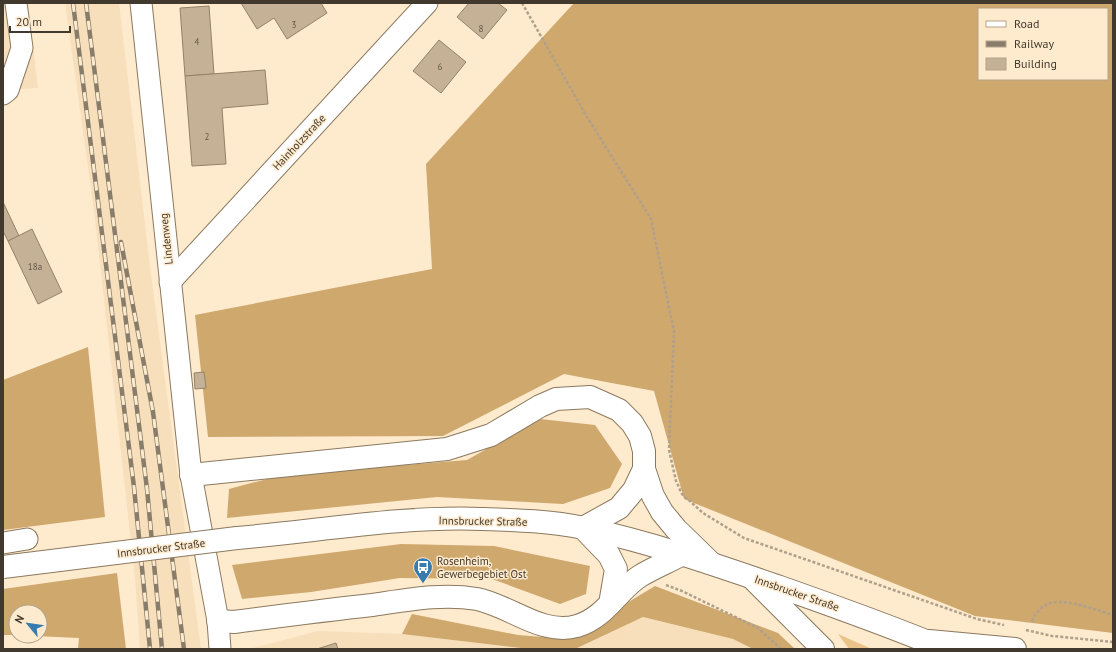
<svg xmlns="http://www.w3.org/2000/svg" width="1116" height="652" font-family="'PT Sans',sans-serif">
  <rect width="100%" height="100%" fill="#feeacd"/>
  <!-- built -->
  <g fill="#f7dfbb">
    <polygon points="3,3 28,3 38,88 3,90"/>
    <polygon points="65,3 119,3 150,267 201,649 140,649 135,578 94,210"/>
    <polygon points="643,617 733,639 753,649 575,649"/>
    <polygon points="318,631 402,634 529,649 249,649"/>
  </g>
  <!-- green -->
  <polygon fill="#eac38b" points="838,634 872,649 849,649"/>
  <!-- forest -->
  <g fill="#cfa86e" fill-rule="evenodd">
    <path d="M574 3H1113V633L975 616 684 499 654 391 564 374 443 436 208 437 195 315 432 269 426 164ZM979 9H1107V79H979Z"/>
    <polygon points="88,347 105,517 3,530 3,380"/>
    <polygon points="540,419 595,425 622,464 610,488 563,504 437,497 227,518 229,489 282,475 467,460"/>
    <polygon points="401,544 494,546 590,566 586,594 560,604 492,579 400,578 311,592 242,599 232,565"/>
    <polygon points="117,573 126,649 78,649 79,638 35,636 40,636 40,612 16,612 16,635 3,635 3,589"/>
    <polygon points="655,586 778,633 795,649 753,649 733,639 643,617 575,649 529,649 402,634 412,614 518,635 567,639"/>
  </g>
  <!-- building -->
  <g fill="#c5b296" stroke="#948167">
    <polygon points="241,3 321,3 327,13 287,39 274,18 257,29"/>
    <polygon points="469,3 498,3 507,10 483,39 457,17"/>
    <polygon points="209,6 214,74 185,76 180,8"/>
    <polygon points="439,40 466,62 441,93 413,71"/>
    <polygon points="265,70 268,104 222,108 226,164 192,166 185,76"/>
    <polygon points="3,202 19,236 8,241 3,231"/>
    <polygon points="32,229 62,292 38,304 8,241"/>
    <polygon points="204,372 206,388 195,389 194,373"/>
    <polygon points="336,643 338,649 317,649"/>
  </g>
  <g fill="none" stroke-linecap="round" stroke-linejoin="round">
    <defs>
      <g id="minor">
        <polyline points="141,3 191,475 218,621 220,649"/>
        <polyline points="3,94 8,90 22,48 16,3"/>
        <polyline points="170,282 427,3"/>
        <polyline points="3,543 27,539"/>
      </g>
      <g id="secondary">
        <polyline points="191,475 447,449 491,435 540,406 556,399 590,397 619,410 632,423 640,436 644,451 644,469 653,496 662,512 676,529 710,562"/>
        <polyline points="583,528 609,555 616,569 610,604"/>
        <polyline points="583,528 619,508 634,490 644,469"/>
        <path d="M237 538C319 531 400 516 482 519 515 520 551 521 584 528 650 542 716 565 780 587 836 607 891 626 945 649"/>
        <polyline points="755,581 823,649"/>
        <path d="M218 621 234 622C280 616 326 610 372 605 407 600 442 593 477 599 511 606 542 636 577 626 605 618 618 590 640 576 653 568 668 562 681 555"/>
        <polyline points="929,641 1015,649"/>
      </g>
    </defs>
    <!-- minor casing -->
    <use href="#minor" stroke="#8b795f" stroke-width="23"/>
    <!-- secondary casing -->
    <use href="#secondary" stroke="#8b795f" stroke-width="24"/>
    <!-- path -->
    <g stroke="#afa08b" stroke-width="2.5" stroke-dasharray="3 2" stroke-linecap="butt">
      <polyline points="522,3 587,117 651,219 674,332 669,450 676,481 682,494 703,513 744,538 977,619 1004,625"/>
      <polyline points="666,585 682,591 758,628 781,649"/>
      <path d="M1032 621C1035 615 1039 608 1046 605 1060 596 1097 610 1113 615"/>
      <polyline points="1026,630 1052,636 1113,642"/>
    </g>
    <!-- minor -->
    <use href="#minor" stroke="#fff" stroke-width="21"/>
    <!-- secondary -->
    <use href="#secondary" stroke="#fff" stroke-width="22"/>
    <defs>
      <g id="rail">
        <polyline points="73,3 134,487 150,649"/>
        <polyline points="86,3 147,489 162,649"/>
        <polyline points="121,242 153,412 184,649"/>
      </g>
    </defs>
    <!-- rail casing -->
    <use href="#rail" stroke="#887c6a" stroke-width="4.5"/>
    <!-- rail -->
    <use href="#rail" stroke="#feeacd" stroke-width="3" stroke-dasharray="9" stroke-linecap="butt"/>
    <defs>
      <polyline id="secondary-bridge" points="3,567 237,538"/>
    </defs>
    <!-- secondary-bridge casing -->
    <use href="#secondary-bridge" stroke="#8b795f" stroke-width="24" stroke-linecap="butt"/>
    <!-- secondary-bridge -->
    <use href="#secondary-bridge" stroke="#fff" stroke-width="22"/>
  </g>
  <!-- icons -->
  <defs>
    <symbol id="bus-pin" viewBox="-11 -11 22 30"><path d="M0 17L-7.5 6A9.5 9.5 0 1 1 7.5 6Z" fill="#377cb1" stroke="#feeacd"/><path d="M-5-6H5V4H4V6H2V4H-2V6H-4V4H-5ZM-3.5-4V0h7V-4ZM-3.5 1.2v1.5H-2V1.2ZM2 1.2v1.5H3.5V1.2Z" fill="#fff"/></symbol>
  </defs>
  <g fill-rule="evenodd">
    <use href="#bus-pin" x="412" y="556" width="22" height="30"/>
  </g>
  <g text-anchor="middle" dominant-baseline="central" stroke-width="3" stroke-linejoin="round" paint-order="stroke">
    <!-- number labels -->
    <g font-size="9" fill="#625748">
      <text x="294" y="24">3</text>
      <text x="481" y="28">8</text>
      <text x="197" y="41">4</text>
      <text x="440" y="66">6</text>
      <text x="207" y="136">2</text>
      <text x="35" y="266">18a</text>
    </g>
    <!-- street labels -->
    <g font-size="11" fill="#41392e" stroke="#feeacd">
      <text transform="translate(299 142) rotate(-47)">Hainholzstraße</text>
      <text transform="translate(166 239) rotate(-96)">Lindenweg</text>
      <text transform="translate(483 521) rotate(1)">Innsbrucker Straße</text>
      <text transform="translate(161 548) rotate(-7)">Innsbrucker Straße</text>
      <text transform="translate(797 593) rotate(19)">Innsbrucker Straße</text>
    </g>
    <!-- poi labels -->
    <g font-size="11" fill="#41392e" stroke="#feeacd" text-anchor="start">
      <text x="437" y="561">Rosenheim,<tspan x="437" dy="13">Gewerbegebiet Ost</tspan></text>
    </g>
  </g>
  <!-- border -->
  <rect width="1116" height="652" fill="none" stroke="#41392e" stroke-width="8"/>
  <!-- legend -->
  <rect x="978" y="8" width="130" height="72" fill="#feeacd" stroke="#b2a38d"/>
  <rect x="986" y="21" width="20" height="6" fill="#ffffff" stroke="#b2a38d"/>
  <text x="1014" y="28" font-size="12" fill="#41392e">Road</text>
  <rect x="986" y="41" width="20" height="6" fill="#887c6a" stroke="#b2a38d"/>
  <text x="1014" y="48" font-size="12" fill="#41392e">Railway</text>
  <rect x="986" y="58" width="20" height="12" fill="#c5b296" stroke="#b2a38d"/>
  <text x="1014" y="68" font-size="12" fill="#41392e">Building</text>
  <!-- north arrow -->
  <g transform="translate(28 624) rotate(299)"><circle r="19" fill="#feeacd" stroke="#b2a38d"/>
  <path d="M0-3L7 15L0 10L-7 15Z" fill="#377cb1"/>
  <text y="-6" font-size="11" font-weight="bold" text-anchor="middle" fill="#41392e">N</text>
  </g>
  <!-- scale -->
  <path d="M10 26v6h60v-6" fill="none" stroke="#41392e" stroke-width="2"/>
  <text x="16" y="26" font-size="12" fill="#41392e" stroke="#feeacd" stroke-width="3" paint-order="stroke">20 m</text>
</svg>
